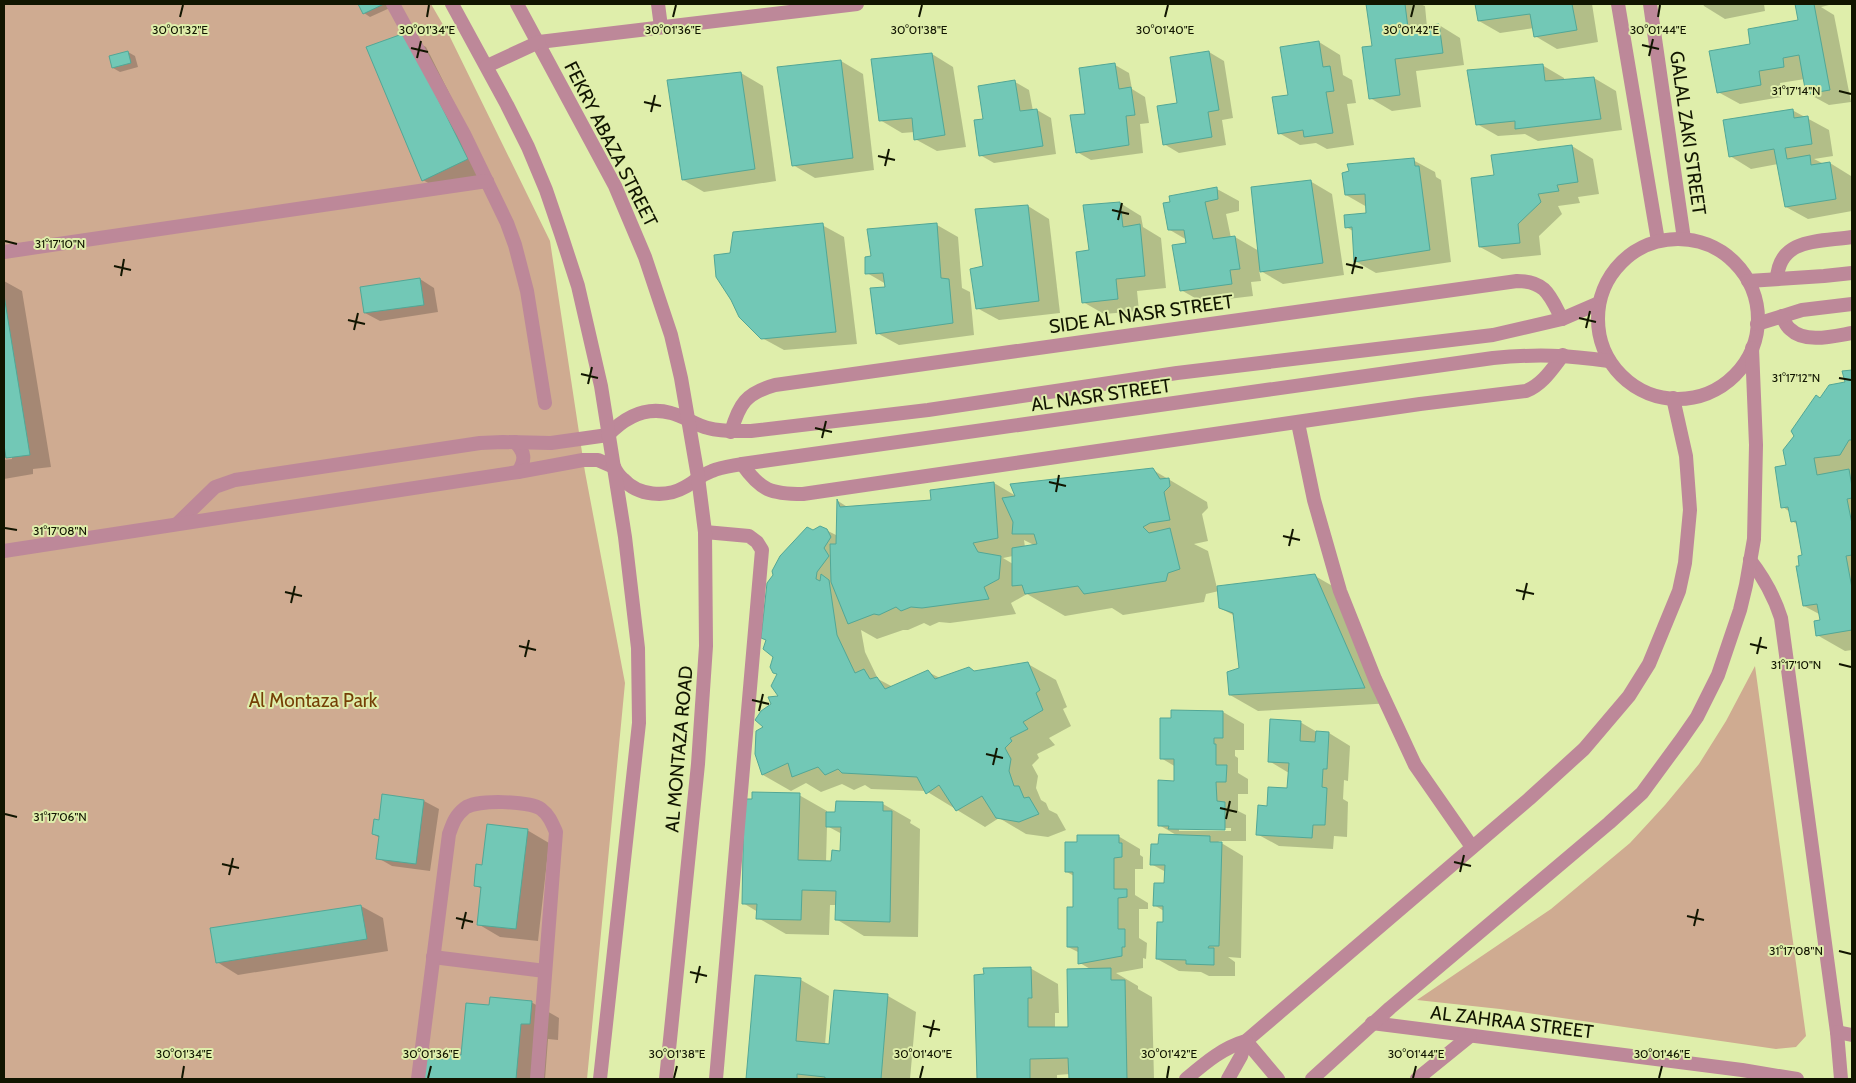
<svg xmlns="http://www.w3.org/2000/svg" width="1856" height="1083" font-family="Cabin,sans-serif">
  <rect width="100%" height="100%" fill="#dfeeab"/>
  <!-- green -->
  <g fill="#cfab91">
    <polygon points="4,4 431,4 449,35 550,241 585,472 625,683 587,1079 4,1079"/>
    <polygon points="1755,666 1806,1036 1796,1047 1776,1049 1500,1009 1417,1000 1551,909 1630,843 1665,805 1699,764 1726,721"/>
  </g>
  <!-- shadow -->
  <g fill="#0003" fill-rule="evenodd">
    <polygon points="359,4 390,4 392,7 370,17 364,13"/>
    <polygon points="1367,4 1420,4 1425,6 1427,27 1439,25 1460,38 1464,65 1416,71 1421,107 1392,111 1370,98 1373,47"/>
    <polygon points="1476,4 1592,4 1598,42 1557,49 1535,36 1534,28 1500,33 1479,21"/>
    <polygon points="1703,4 1767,4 1764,4 1765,11 1725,19 1704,6"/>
    <polygon points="1805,4 1833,4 1821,7 1834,15 1851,102 1829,105 1807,93 1805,79 1780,83 1782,97 1740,104 1718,92 1752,45 1799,21 1796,5"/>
    <polygon points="404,35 426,47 489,172 444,192 423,180"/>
    <polygon points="1319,42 1340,55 1343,75 1352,80 1356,103 1347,104 1354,145 1327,149 1316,143 1300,145 1279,133 1289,96"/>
    <polygon points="128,52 135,56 138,67 120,72 113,68"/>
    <polygon points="1209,52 1224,61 1233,118 1222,120 1226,145 1179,153 1164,144 1179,104"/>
    <polygon points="932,54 953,67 966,147 937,151 915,139 915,132 902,133 880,120"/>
    <polygon points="841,61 863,74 874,170 815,178 793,165"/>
    <polygon points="1115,65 1129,73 1132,89 1145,97 1149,123 1140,124 1143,153 1091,160 1077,152 1086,115"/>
    <polygon points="1542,65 1564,78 1564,81 1594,78 1616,91 1622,130 1538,141 1525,134 1498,136 1477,124"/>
    <polygon points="741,73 763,86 776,181 704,192 683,180"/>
    <polygon points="1015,82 1029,90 1033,111 1037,110 1051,118 1056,154 994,163 980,155 984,120"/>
    <polygon points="1792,110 1829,130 1833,156 1814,159 1824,164 1830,163 1851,176 1852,211 1808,219 1786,207 1778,164 1751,169 1730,156"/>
    <polygon points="1572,146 1593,159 1599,194 1578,197 1580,203 1558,206 1562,214 1539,236 1541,255 1502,259 1480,247 1495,176"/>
    <polygon points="1413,160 1435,172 1436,177 1441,180 1451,262 1376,273 1355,261 1353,231 1346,227 1368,214 1367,207 1346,195 1351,172"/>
    <polygon points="1310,181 1332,194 1344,275 1283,284 1259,270 1261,281 1251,282 1253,296 1202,302 1181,290 1187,240 1170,230 1217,189 1239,201 1239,211 1226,214 1231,238 1235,237 1259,251"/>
    <polygon points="1120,203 1141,216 1143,227 1161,238 1166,288 1137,291 1139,311 1104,314 1083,302 1091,251"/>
    <polygon points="1028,206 1049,219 1060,313 999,320 977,308 984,267"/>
    <polygon points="822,225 844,237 857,344 784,350 762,338 740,316 717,276 731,254"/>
    <polygon points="937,225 958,237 962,288 970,292 974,335 899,345 877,333 886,284 867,273 873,257"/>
    <polygon points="420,279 434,288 438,312 380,321 365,313"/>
    <polygon points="4,281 22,291 51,467 33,469 33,474 4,479 4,460 12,459 12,456 4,458"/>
    <polygon points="1852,371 1852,650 1845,651 1817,635 1822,621 1821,615 1804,606 1801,567 1803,556 1798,525 1792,521 1790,512 1783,507 1787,466 1820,399 1846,383 1844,372"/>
    <path d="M1153 470 1207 502 1208 508 1202 514 1208 541 1194 544 1208 551 1217 588 1315 576 1343 592 1392 703 1258 711 1230 695 1241 669 1235 616 1220 608 1219 591 1206 594 1204 602 1123 615 1112 608 1065 616 1027 594 1011 603 1016 614 950 623 939 622 930 626 924 623 908 630H903L877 639 861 630 865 652 878 679 893 687 928 672 940 678 1028 664 1056 680 1067 707 1063 709 1071 726 1049 738 1055 745 1037 754 1039 758 1032 765 1038 776 1036 788 1041 800 1046 803 1049 810 1057 814 1066 830 1048 837 1026 834 999 818 985 827 926 791 871 789 865 785 854 790 842 784 821 792 806 783 791 791 763 775 756 753 765 727 780 697 779 674 813 532 826 530 838 536V501L849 508 932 501 994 483 1016 496ZM1024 540 1034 545 1025 547ZM1013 556V564L1003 558Z"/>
    <path d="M1223 712 1244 724V750H1235V756L1238 758V773L1248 779V794H1238V811L1246 815V841H1218L1243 856 1241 958 1228 957 1235 962V976H1209L1201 972 1179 971 1157 959 1164 923V911L1154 905 1165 884 1166 872 1151 864 1160 845 1178 836 1159 825 1176 782V767L1161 758 1172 719ZM1179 828H1231V831H1179Z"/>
    <polygon points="1300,722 1317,732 1329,733 1350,746 1348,781 1344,780 1343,799 1348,802 1347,837 1334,836 1333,849 1279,846 1257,834 1268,807 1289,790 1289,773 1269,761"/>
    <polygon points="383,795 424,801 439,809 430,871 392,866 378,858 380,838 373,834 380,821"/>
    <path d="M799 795 827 811V814L883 804 911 820 910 823 920 829 918 937 864 936 836 919V905H830L829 935 786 934 758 918V912L743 903ZM827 826 842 834 841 852 833 862H826Z"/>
    <polygon points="527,830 549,843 538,941 500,937 478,924 482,889 475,885 484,867"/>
    <polygon points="1118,836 1140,849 1140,855 1143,857 1143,869 1135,869 1135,895 1148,903 1148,909 1139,909 1139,938 1147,943 1146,959 1143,958 1143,968 1116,973 1138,986 1138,989 1152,997 1154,1079 1070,1079 1070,1074 1057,1075 1057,1079 978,1079 976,976 1030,968 1058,984 1059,1013 1055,1013 1055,1028 1069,1028 1092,970 1080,963 1080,953 1068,947 1074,908 1074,876 1067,872"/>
    <polygon points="361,906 383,918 388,951 238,975 217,962"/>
    <polygon points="757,976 801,980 829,996 825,1045 831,1045 835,991 888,996 916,1012 910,1079 748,1079"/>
    <polygon points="531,1002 559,1018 558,1040 548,1039 545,1079 423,1079 462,1056 490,1006"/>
  </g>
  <!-- building -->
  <g fill="#72c8b6" stroke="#52a796">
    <polygon points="358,4 384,4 363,14"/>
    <polygon points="1366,4 1405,4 1408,28 1439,24 1443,53 1395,59 1400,95 1369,99 1362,47 1372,46"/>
    <polygon points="1475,4 1572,4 1577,30 1534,37 1530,14 1478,21"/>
    <polygon points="1795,4 1814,4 1830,90 1806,94 1799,55 1783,58 1784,67 1759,71 1761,85 1717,93 1709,51 1750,44 1748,29 1798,20"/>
    <polygon points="405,33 468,159 422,181 366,47"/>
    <polygon points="1319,41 1323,67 1330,66 1334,91 1326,92 1333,133 1304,137 1303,130 1278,134 1272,97 1288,95 1280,47"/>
    <polygon points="128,51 131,63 112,68 109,56"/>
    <polygon points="1209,51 1219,110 1208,112 1212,137 1163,145 1157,106 1177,103 1170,57"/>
    <polygon points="932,53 945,135 914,140 912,118 879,121 871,59"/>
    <polygon points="841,60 853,158 792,166 777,67"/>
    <polygon points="1115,63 1119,89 1131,87 1135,115 1126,116 1129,145 1076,153 1070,115 1085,114 1079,68"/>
    <polygon points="1543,64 1545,81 1594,77 1601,119 1515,129 1515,121 1476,125 1467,70"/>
    <polygon points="741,72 755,169 682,180 667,80"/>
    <polygon points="1015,80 1020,111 1037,109 1043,146 979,156 974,120 983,119 978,86"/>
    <polygon points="1793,109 1794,118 1808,116 1812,144 1785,148 1787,159 1810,155 1811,165 1830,162 1836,199 1785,207 1774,149 1729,157 1723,120"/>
    <polygon points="1572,145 1578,182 1557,185 1559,191 1538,194 1541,202 1518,224 1520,243 1479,247 1471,178 1494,175 1491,155"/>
    <polygon points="1414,158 1415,166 1419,166 1430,250 1354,262 1352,227 1345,228 1344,215 1366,213 1365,194 1345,195 1342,173 1349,171 1347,164"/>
    <polygon points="1311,180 1323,263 1260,272 1251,187"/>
    <polygon points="1217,187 1218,199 1205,202 1213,239 1235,236 1240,269 1230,270 1232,284 1180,291 1172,245 1186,243 1184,230 1168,230 1163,203 1170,202 1169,196"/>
    <polygon points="1120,202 1123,227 1140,224 1145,276 1116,279 1118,299 1082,303 1076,252 1089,250 1083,205"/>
    <polygon points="1028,205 1039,301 976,309 970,269 983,266 975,209"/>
    <polygon points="823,223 836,332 761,339 739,317 731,300 716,277 714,255 730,253 733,232"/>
    <polygon points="937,223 941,278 949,279 953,323 876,334 870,288 885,287 883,273 865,274 865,257 871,256 867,229"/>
    <polygon points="420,278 424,305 364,313 360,287"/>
    <polygon points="4,295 30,455 6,458 4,445"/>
    <polygon points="1852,370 1852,440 1849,440 1840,455 1814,458 1817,475 1849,469 1852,487 1852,498 1847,499 1852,524 1852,555 1846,556 1852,588 1852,630 1816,636 1814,621 1820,620 1817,604 1803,606 1796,566 1799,566 1798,556 1802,555 1796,521 1791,522 1788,507 1781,508 1775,467 1786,465 1783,450 1794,436 1791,431 1816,395 1820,398 1829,385 1845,382 1842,371"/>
    <polygon points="1153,468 1160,479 1169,478 1170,486 1164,492 1170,520 1150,523 1143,527 1149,533 1170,528 1180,569 1168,573 1166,581 1084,594 1078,586 1025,594 1022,585 1012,586 1012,548 1037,544 1034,534 1012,534 1013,522 1002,498 1015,496 1010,484"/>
    <polygon points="994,482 998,538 973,543 978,552 1001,556 999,579 984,587 989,599 922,608 911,607 901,611 896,607 879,615 874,614 848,624 831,582 830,544 836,544 837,499 840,507 931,500 930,490"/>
    <polygon points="820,526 827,529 831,537 824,548 829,556 817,572 816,579 820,581 821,574 829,580 837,635 855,673 864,669 870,679 877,677 885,689 928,670 935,679 969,667 974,671 1028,662 1040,690 1036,693 1043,710 1023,722 1028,729 1010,738 1012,741 1005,748 1011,759 1009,771 1014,786 1019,786 1024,798 1029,797 1039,814 1019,822 996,818 982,796 956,811 939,785 926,794 917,777 842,773 838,769 825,775 818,767 792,777 788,763 762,775 755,754 756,731 763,727 755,720 761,711 771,704 768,697 778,696 771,686 777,674 773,673 770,667 773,657 763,649 766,640 761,638 767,583 773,575 772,571 780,556 807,527 813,530"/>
    <polygon points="1315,574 1365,688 1229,695 1227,672 1239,668 1233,613 1219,608 1217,586"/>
    <polygon points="1171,710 1223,711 1223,738 1214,738 1214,744 1216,744 1216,765 1227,765 1226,782 1216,782 1217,801 1225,802 1225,830 1168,829 1169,826 1158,826 1158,780 1174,781 1174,759 1160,759 1160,718 1171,718"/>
    <polygon points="1270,719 1301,721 1300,741 1315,742 1316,731 1329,732 1327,769 1323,769 1322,787 1327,788 1325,825 1313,825 1312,838 1256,835 1258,805 1267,806 1268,787 1287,788 1289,763 1268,762"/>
    <polygon points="752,792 800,793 798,860 831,861 832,850 840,851 841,827 826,827 826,812 835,812 836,801 883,802 883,811 892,811 890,922 835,920 836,891 802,890 801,920 756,919 757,904 742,904 744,799 752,799"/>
    <polygon points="382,794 424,800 416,864 376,859 379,836 372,834 374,819 379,820"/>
    <polygon points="487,824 528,829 516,929 477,925 481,887 474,886 476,864 482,865"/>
    <polygon points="1159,834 1210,836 1210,842 1222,842 1219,946 1209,946 1208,948 1214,948 1214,965 1186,964 1186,960 1156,959 1157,922 1163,922 1163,906 1153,906 1154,883 1164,883 1165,865 1150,865 1151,844 1158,844"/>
    <polygon points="1077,835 1119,835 1119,843 1122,843 1122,857 1114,858 1114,889 1127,889 1127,897 1118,898 1118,929 1125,929 1125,947 1122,947 1122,956 1078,964 1078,947 1067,947 1067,907 1073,907 1073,872 1065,872 1065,842 1077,842"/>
    <polygon points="361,905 367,939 216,963 210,928"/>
    <polygon points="1031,967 1032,998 1028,998 1028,1027 1068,1027 1067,969 1111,968 1111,980 1125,980 1127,1079 1069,1079 1068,1058 1030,1059 1030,1079 977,1079 974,975 984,974 983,968"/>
    <polygon points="755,975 801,978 796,1041 829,1044 834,990 888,994 881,1079 825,1079 825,1077 797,1074 797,1079 746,1079"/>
    <polygon points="490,997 532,1001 530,1024 521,1024 516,1079 422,1079 424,1051 461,1055 466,1003 489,1005"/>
  </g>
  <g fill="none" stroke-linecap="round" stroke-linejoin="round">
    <!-- service -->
    <g stroke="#bd8899" stroke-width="14">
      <polyline points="393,4 464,134 507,223 515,245 527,291 545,403"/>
      <polyline points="4,252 487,181"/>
      <path d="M1777 279C1779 237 1821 242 1852 237"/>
      <path d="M1782 316C1784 320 1786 326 1790 329 1805 344 1834 336 1852 333"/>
      <path d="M731 432C739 404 746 393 775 385L1517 281C1546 281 1550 296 1562 319"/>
      <path d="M515 442C525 452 526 460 518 472"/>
      <path d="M742 464C761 491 771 494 803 494L1420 404 1526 391C1543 384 1552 369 1563 355"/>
      <polyline points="178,523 215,487 235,480 480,443 503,442 551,443 608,435"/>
      <polyline points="705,532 749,536 757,542 762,550 716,1079"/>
      <polyline points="4,551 518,472 583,460 598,460 614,467"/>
      <polyline points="433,957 545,971"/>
      <path d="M418 1079 449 834C453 823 455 816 465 808 477 799 529 801 541 809 549 815 552 823 556 832L537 1079"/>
    </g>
    <!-- minor -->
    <g stroke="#bd8899" stroke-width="14">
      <polyline points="658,4 661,27"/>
      <polyline points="1618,4 1658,241"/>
      <polyline points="1650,4 1684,239"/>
      <polyline points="539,42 857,4"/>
      <circle cx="1678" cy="319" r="80"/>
      <polyline points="1748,281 1824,276 1852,273"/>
      <polyline points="1757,324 1802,310 1852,304"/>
      <polyline points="1298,423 1314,500 1340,591 1375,679 1415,765 1472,847"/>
      <path d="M608 435C625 417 646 406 671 413 684 416 695 425 708 428 722 432 736 431 751 431L928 410 1177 373 1493 335 1562 319 1599 303"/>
      <path d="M614 467C616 471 619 476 623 479 638 496 666 498 685 487 694 482 701 475 712 471 721 467 732 466 742 464L1493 358C1536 354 1567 355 1609 361"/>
      <path d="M1750 560C1764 578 1774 596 1781 618L1837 1032 1841 1079"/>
      <polyline points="1372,1023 1742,1070 1797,1079"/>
      <polyline points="1837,1032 1852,1035"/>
      <polyline points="1246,1041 1278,1079"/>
      <path d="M1186 1079C1205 1063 1222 1048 1246 1041L1529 799 1584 749 1629 696 1649 664 1679 591 1685 563 1690 510 1686 456 1673 398"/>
      <polyline points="1228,1079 1241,1056 1246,1041"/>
      <polyline points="1312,1079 1390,1008 1609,823 1642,793 1681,740 1697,717 1718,675 1740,610 1746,585 1754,539 1756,445 1752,348"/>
      <polyline points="1417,1079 1470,1036"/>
    </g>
    <!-- tertiary -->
    <g stroke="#bd8899" stroke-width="14">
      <polyline points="452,4 507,105 528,147 546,190 561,234 578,286 601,386 625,537 638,648 639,723 600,1079"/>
      <polyline points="517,4 615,186 645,257 671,335 681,378 698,477 705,532 706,646 698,764 666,1079"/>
      <polyline points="487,66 539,42"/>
    </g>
  </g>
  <!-- ticks -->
  <path fill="none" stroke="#111500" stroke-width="2" d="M180 17 183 5M427 17 429 5M673 17 676 5M919 17 922 5M1165 17 1168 5M1411 17 1414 5M1658 17 1660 5M1642 45 1659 49M411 48 428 52M1649 56 1653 39M417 58 421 41M1839 91 1851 94M644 102 661 106M651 112 655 95M878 156 895 160M885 166 889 149M1112 210 1129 214M1118 220 1122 203M5 241 17 244M1346 264 1363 268M114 266 131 270M1352 274 1356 257M121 276 124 259M1579 318 1596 322M348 320 365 324M1586 328 1590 311M354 330 358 313M581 374 598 378M1839 378 1851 380M588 384 592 367M815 428 832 432M822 438 826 421M1049 482 1066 486M1056 492 1059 475M5 528 17 530M1283 536 1300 540M1289 546 1293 529M1516 590 1534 594M285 592 302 596M1523 600 1527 583M291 603 295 586M1750 644 1767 648M519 646 536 650M1757 654 1761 637M525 657 529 640M1839 664 1851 667M752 700 769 704M759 711 763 694M986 754 1003 758M993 765 997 748M1220 808 1237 812M5 814 17 817M1226 819 1230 801M1454 862 1471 866M222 864 239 868M1460 872 1464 855M229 875 233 858M1687 916 1704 920M456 918 473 922M1694 926 1698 909M462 929 466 912M1839 951 1851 954M690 972 707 976M696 983 700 966M923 1026 940 1030M930 1037 934 1020M182 1078 184 1066M428 1078 431 1066M674 1078 677 1066M920 1078 923 1066M1167 1078 1169 1066M1413 1078 1416 1066M1659 1078 1662 1066"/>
  <g text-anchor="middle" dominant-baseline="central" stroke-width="4" stroke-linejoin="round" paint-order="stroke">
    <!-- street labels -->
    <g font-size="19" fill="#111500" stroke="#dfeeab">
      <text transform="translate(1688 133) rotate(82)">GALAL ZAKI STREET</text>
      <text transform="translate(611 144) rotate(63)">FEKRY ABAZA STREET</text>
      <text transform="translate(1141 314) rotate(-8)">SIDE AL NASR STREET</text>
      <text transform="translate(1101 395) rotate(-8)">AL NASR STREET</text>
      <text transform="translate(679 749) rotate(-85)">AL MONTAZA ROAD</text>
      <text transform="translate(1512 1022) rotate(7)">AL ZAHRAA STREET</text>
    </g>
    <!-- park labels -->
    <g font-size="19" fill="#753f06" stroke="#dfeeab">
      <text x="313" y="700">Al Montaza Park</text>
    </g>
  </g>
  <g font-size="12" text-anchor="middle" fill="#111500" stroke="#dfeeab" stroke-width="4" stroke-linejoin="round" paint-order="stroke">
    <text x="180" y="34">30°01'32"E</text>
    <text x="427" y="34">30°01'34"E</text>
    <text x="673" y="34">30°01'36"E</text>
    <text x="919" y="34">30°01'38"E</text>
    <text x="1165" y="34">30°01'40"E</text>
    <text x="1411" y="34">30°01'42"E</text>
    <text x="1658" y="34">30°01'44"E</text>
    <text x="1796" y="95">31°17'14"N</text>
    <text x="60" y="248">31°17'10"N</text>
    <text x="1796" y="382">31°17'12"N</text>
    <text x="60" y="535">31°17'08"N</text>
    <text x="1796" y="669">31°17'10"N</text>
    <text x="60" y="821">31°17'06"N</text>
    <text x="1796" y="955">31°17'08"N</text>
    <text x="184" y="1058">30°01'34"E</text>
    <text x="431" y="1058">30°01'36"E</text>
    <text x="677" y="1058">30°01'38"E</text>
    <text x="923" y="1058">30°01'40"E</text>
    <text x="1169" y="1058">30°01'42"E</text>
    <text x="1416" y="1058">30°01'44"E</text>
    <text x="1662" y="1058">30°01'46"E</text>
  </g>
  <!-- border -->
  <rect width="1856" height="1083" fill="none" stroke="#111500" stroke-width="10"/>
</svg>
